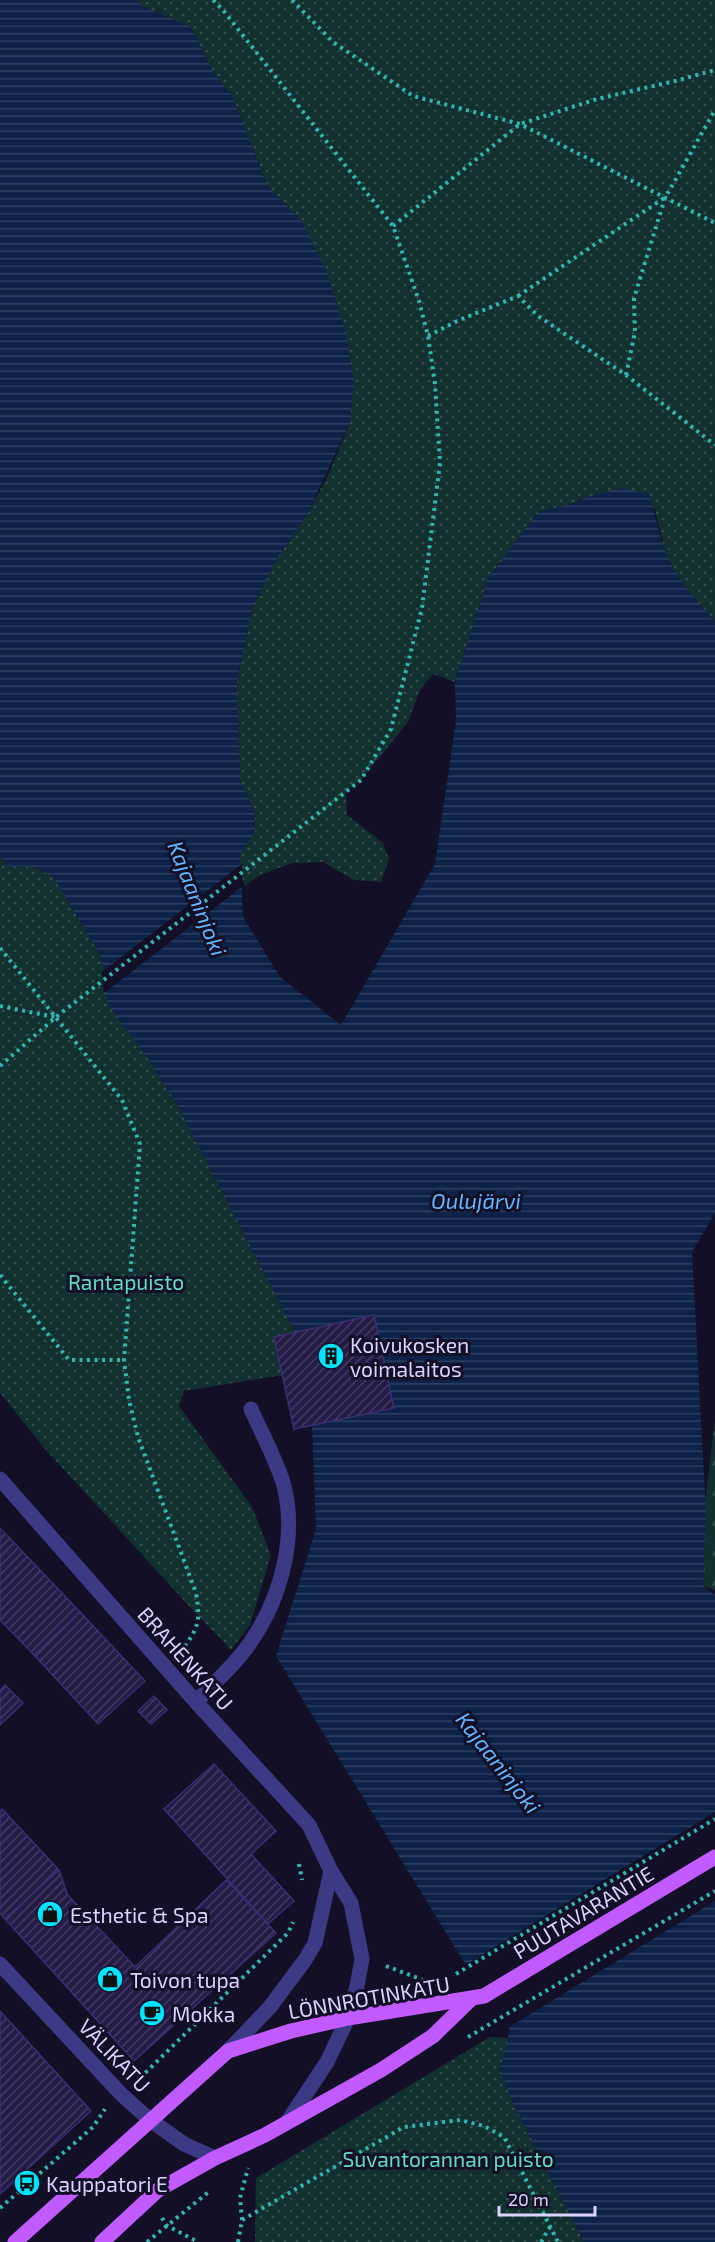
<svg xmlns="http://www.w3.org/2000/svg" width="715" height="2242" font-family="'Exo 2',sans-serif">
  <defs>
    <pattern id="forest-firs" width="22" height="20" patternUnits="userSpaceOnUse" patternTransform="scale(1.5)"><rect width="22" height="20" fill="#12302f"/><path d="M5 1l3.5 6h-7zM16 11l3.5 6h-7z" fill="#344d4e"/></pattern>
    <pattern id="park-dots" width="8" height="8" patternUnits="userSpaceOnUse" patternTransform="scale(1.5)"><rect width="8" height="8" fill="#12302f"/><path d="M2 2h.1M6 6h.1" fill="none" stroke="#344d4e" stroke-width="1.8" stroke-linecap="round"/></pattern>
    <pattern id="water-rules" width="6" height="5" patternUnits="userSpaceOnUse" patternTransform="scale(1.5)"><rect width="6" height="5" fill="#0c2248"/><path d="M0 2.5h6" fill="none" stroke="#2f4163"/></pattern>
    <pattern id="building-hatch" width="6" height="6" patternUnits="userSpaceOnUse" patternTransform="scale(1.5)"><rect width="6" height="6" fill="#241b47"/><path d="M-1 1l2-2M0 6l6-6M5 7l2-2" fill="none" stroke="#433b63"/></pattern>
  </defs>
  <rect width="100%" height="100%" fill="#130f26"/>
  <!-- forest -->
  <polygon fill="url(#forest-firs)" points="715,1420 715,1590 703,1586 705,1502"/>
  <!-- park -->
  <g fill="url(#park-dots)">
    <polygon points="138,0 715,0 715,622 680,581 665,552 655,510 586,497 575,503 538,512 488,579 455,682 433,674 420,690 408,722 361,780 346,791 347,815 383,843 389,859 381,882 354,880 323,862 292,863 258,876 245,886 240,876 240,853 255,831 254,809 240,781 236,729 237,682 252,608 276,560 308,513 329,473 350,422 302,222 267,185 232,96 213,72 190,26 141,6"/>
    <polygon points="0,856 6,866 35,867 54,878 101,956 106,980 146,1055 178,1106 295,1332 274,1337 283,1375 184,1391 179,1406 252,1507 271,1555 250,1625 231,1650 189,1606 46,1450 0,1393"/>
    <polygon points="490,2037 510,2038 500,2069 514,2105 584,2242 255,2242 256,2178"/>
  </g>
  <!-- water -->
  <path fill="url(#water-rules)" d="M0 0H138L141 6 190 26 213 72 232 96 267 185 302 222 325 268 344 326 354 380 350 422 308 513 276 560 252 608 237 682 240 781 254 809 255 831 240 854 243 917 280 977 341 1025 435 864 456 721 455 682 488 579 538 512 575 503 586 497 621 488 648 494C656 513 658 534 666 553 677 580 697 601 715 622V1213L692 1252 706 1513 703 1586 715 1595V2242H584L514 2105 500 2069 510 2030 456 1949 276 1656 316 1529 312 1426 295 1332 178 1106 146 1055 108 1005 106 980 101 956 54 878 35 867 6 866 0 856Z"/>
  <!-- pier -->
  <g fill="#130f26">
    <polygon points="242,864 243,886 104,993 102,972"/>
    <polygon points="715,1812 715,1901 506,2029 464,1966"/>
  </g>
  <!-- building -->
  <g fill="url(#building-hatch)" stroke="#3b2d73" stroke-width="1.5">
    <polygon points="374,1315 394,1408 294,1429 274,1337"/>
    <polygon points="0,1528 80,1612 34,1655 0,1620"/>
    <polygon points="80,1612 145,1681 98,1724 34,1655"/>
    <polygon points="5,1685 23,1703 0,1725 0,1690"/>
    <polygon points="154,1696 167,1710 151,1724 138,1711"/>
    <polygon points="214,1764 276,1831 251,1854 294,1901 268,1924 164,1809"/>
    <polygon points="2,1809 59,1870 5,1919 0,1913 0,1811"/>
    <polygon points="59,1870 67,1894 135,1967 226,1880 276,1933 134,2061 5,1919"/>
    <polygon points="0,2011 91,2111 0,2194"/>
  </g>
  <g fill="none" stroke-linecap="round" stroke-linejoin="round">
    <!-- path -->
    <g stroke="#2fb8b0" stroke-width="4" stroke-dasharray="3 4.5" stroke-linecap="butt">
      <polyline points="292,0 333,42 413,96 520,124 715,223"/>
      <polyline points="393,226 520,124 597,99 675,81 715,70"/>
      <polyline points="518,296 664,198"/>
      <polyline points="428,336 457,321 518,296 538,316 626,375 715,445"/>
      <polyline points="626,375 635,332 634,298 665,198 715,110"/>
      <path d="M0 948 122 1100 140 1144 124 1360 129 1400 138 1437 196 1593C201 1624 198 1627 181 1652"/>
      <polyline points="0,1006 55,1017"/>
      <polyline points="0,1066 56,1017 361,780 391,729 422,608 440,463 435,384 428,336 419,301 393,226 223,10 213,0"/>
      <polyline points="0,1275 69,1360 124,1360"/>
      <polyline points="299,1864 302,1880"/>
      <polyline points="386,1966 423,1980"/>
      <polyline points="456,1974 715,1819"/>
      <polyline points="468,2037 715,1891"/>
      <polyline points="140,2078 288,1933 293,1922"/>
      <polyline points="0,2208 93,2127 105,2109"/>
      <polyline points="162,2218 166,2225 198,2242"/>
      <polyline points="242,2220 240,2198 248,2168"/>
      <polyline points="147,2242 211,2190"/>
      <polyline points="238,2242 242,2220 404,2127 460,2120 484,2126 504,2137 558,2242"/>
      <polyline points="541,2242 550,2227"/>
    </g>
    <!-- minor -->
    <g stroke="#3d3a85" stroke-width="15">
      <polyline points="0,1479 196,1702 309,1825 331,1871 351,1903 362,1959 357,1986 348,2018 327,2062 288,2121"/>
      <path d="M196 1702C214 1683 238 1662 252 1640 281 1597 297 1537 284 1486 278 1463 261 1432 251 1409"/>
      <polyline points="0,1964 121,2094 150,2120 184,2144 215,2158"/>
      <polyline points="228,2051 270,2007 305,1960 315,1943 331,1871"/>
    </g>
    <!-- major -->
    <g stroke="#c25bff" stroke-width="15">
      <polyline points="15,2242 228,2051 291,2031 348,2018 484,1996 715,1857"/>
      <polyline points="102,2242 158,2190 215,2158 265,2135 381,2070 433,2036 470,2000"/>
    </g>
  </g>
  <!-- icons -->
  <defs>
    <symbol id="building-disc" viewBox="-11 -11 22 22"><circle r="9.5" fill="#00e5ff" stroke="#130f26"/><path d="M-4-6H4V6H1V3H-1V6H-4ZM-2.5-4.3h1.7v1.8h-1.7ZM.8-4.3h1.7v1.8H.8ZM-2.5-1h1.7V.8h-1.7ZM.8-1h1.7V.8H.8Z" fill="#111"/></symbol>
    <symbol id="shop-disc" viewBox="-11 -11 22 22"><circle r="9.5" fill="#00e5ff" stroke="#130f26"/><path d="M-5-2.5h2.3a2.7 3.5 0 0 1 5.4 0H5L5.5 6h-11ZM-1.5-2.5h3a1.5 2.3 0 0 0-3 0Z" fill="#111"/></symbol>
    <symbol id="cafe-disc" viewBox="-11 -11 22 22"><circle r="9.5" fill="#00e5ff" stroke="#130f26"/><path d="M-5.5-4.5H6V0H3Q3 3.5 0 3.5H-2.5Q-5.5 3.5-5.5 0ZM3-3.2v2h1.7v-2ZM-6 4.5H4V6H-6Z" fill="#111"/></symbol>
    <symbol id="bus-disc" viewBox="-11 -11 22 22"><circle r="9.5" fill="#00e5ff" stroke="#130f26"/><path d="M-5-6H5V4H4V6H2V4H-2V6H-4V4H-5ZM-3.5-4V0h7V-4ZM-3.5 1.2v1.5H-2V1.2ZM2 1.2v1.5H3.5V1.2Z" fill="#111"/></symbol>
  </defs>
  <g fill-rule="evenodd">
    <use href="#building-disc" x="316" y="1341" width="30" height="30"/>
    <use href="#shop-disc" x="35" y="1899" width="30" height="30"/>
    <use href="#shop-disc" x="95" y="1964" width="30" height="30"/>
    <use href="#cafe-disc" x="137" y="1998" width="30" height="30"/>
    <use href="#bus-disc" x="12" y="2168" width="30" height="30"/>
  </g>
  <g text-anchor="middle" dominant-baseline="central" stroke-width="6" stroke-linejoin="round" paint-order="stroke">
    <!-- park labels -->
    <g font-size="21" fill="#5fe0c0" stroke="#130f26">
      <text x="126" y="1281">Rantapuisto</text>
      <text x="448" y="2158">Suvantorannan puisto</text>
    </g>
    <!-- poi labels -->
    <g font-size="21" fill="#d9d4ff" stroke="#130f26" text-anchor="start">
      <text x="350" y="1344">Koivukosken<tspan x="350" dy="24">voimalaitos</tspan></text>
      <text x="70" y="1914">Esthetic &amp; Spa</text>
      <text x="130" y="1979">Toivon tupa</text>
      <text x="172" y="2013">Mokka</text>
      <text x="46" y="2183">Kauppatori E</text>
    </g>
    <!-- street labels -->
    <g font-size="21" fill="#d9d4ff" stroke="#130f26">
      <text transform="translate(186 1658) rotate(48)">BRAHENKATU</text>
      <text transform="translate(583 1912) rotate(-31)">PUUTAVARANTIE</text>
      <text transform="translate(369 1997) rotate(-10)">LÖNNROTINKATU</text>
      <text transform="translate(115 2055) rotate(46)">VÄLIKATU</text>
    </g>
    <!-- water labels -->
    <g font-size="22" font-style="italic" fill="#62b6ff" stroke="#130f26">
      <text transform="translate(198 898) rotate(68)">Kajaaninjoki</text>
      <text x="476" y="1200">Oulujärvi</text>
      <text transform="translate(499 1762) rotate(52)">Kajaaninjoki</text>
    </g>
  </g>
  <!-- scale -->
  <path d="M499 2206v9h96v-9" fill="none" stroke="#d9d4ff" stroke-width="3"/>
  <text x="508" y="2206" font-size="18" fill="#d9d4ff" stroke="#130f26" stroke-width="4.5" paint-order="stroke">20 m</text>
</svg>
